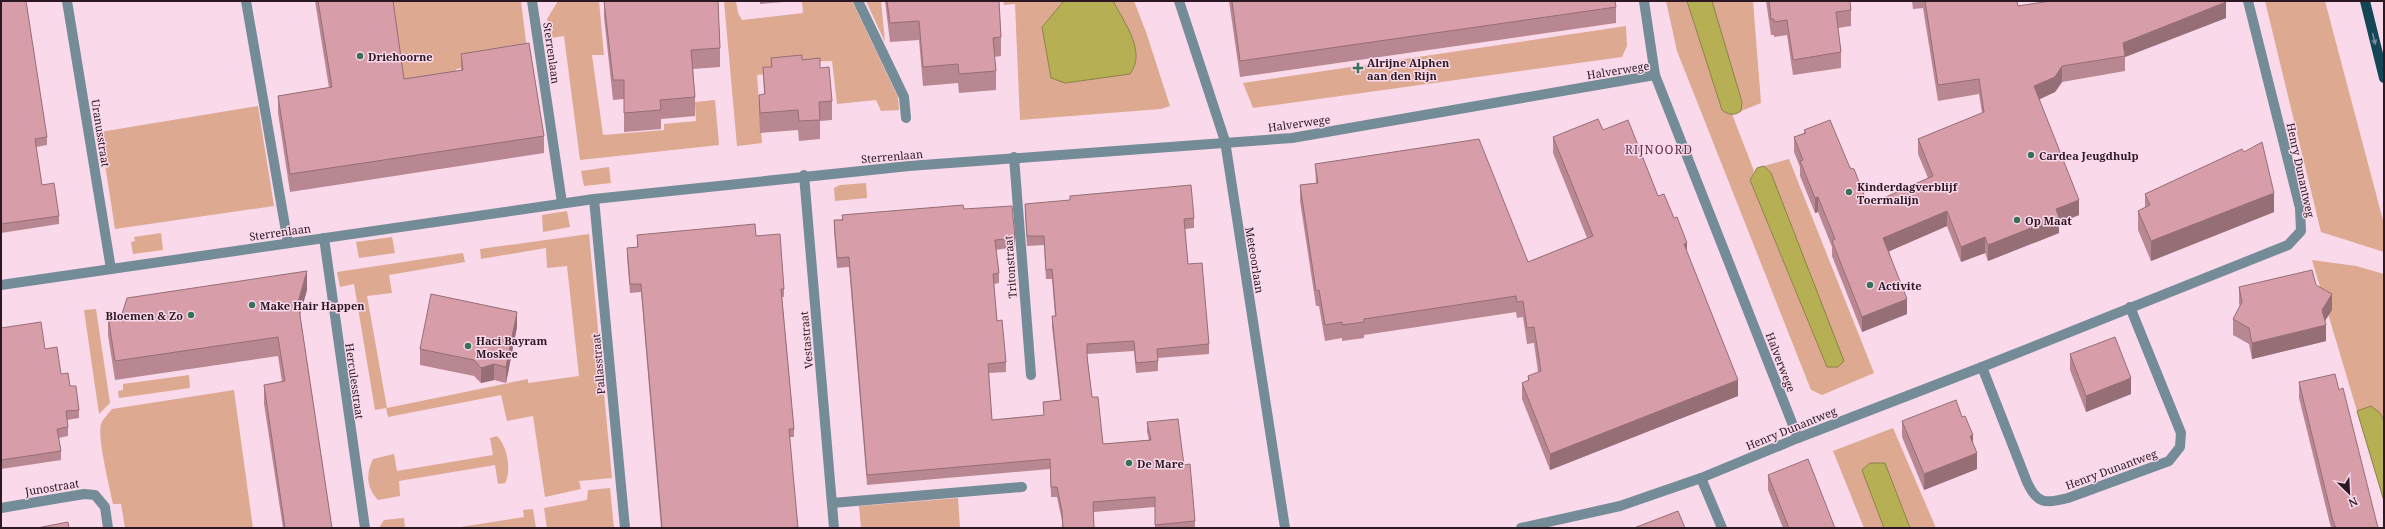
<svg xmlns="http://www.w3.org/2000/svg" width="2385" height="529" font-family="'Noto Serif',serif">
  <rect width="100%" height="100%" fill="#f9d9ea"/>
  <!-- green -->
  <g fill="#dda991">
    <polygon points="390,1 521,1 528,58 456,69 458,85 404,93"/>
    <polygon points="558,1 599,1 604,55 592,55 603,135 664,130 664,124 696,121 695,102 715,100 719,145 580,160 564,36 551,38 547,19"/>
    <polygon points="724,1 736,1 738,13 742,20 803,13 802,1 852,1 898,97 899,110 881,111 876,100 837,104 832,61 799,62 799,70 757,75 762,143 737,146"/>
    <polygon points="866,1 881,1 885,42"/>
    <path d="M1003 1H1064L1042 27 1065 83 1130 74C1147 52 1124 22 1113 1H1134L1146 32 1170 106 1161 109 1020 120 1015 4 1004 5Z"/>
    <polygon points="1666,1 1687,1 1722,110 1728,114 1732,114 1754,171 1750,180 1827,367 1764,167 1757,168 1789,159 1874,373 1822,395 1811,390 1677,51"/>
    <polygon points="1712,1 1753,1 1761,103 1741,111 1742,102"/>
    <polygon points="2265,1 2325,1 2384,224 2384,252 2321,232"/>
    <polygon points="1626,26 1627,46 1622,57 1253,108 1243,83"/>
    <polygon points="258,106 274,206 115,229 100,132"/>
    <polygon points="609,167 611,183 584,186 581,171"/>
    <polygon points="866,183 867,198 835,201 834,188 840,185"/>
    <polygon points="567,211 570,227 543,232 542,215"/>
    <polygon points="161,233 163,250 133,254 131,242 135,241 134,237"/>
    <polygon points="589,234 612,478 579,481 581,489 545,497 533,416 507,421 501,395 388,417 386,408 375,410 354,284 340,287 337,272 463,253 465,262 389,275 392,293 367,296 387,408 528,379 528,383 579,376 567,266 547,268 546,248 481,259 480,249"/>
    <polygon points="392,237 395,253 359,258 356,242"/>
    <polygon points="2312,260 2356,266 2384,274 2384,421 2380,413 2371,406 2357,411"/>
    <polygon points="96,309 110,403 99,414 84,310"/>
    <polygon points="189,375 190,388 119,398 118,391 123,390 123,384"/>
    <path d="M234 390 253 528H125L121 504H113C110 488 97 438 101 424 103 419 109 413 112 409Z"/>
    <polygon points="1893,428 1936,528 1910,528 1885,463 1870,463 1862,470 1884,528 1864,528 1833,451"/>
    <path d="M497 436C507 445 512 471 505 483L498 484 495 465 399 481 400 496 378 500C366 487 366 474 373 459L394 454 397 471 493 455 490 438Z"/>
    <polygon points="610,488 614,528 547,528 544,508 587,500 588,490"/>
    <polygon points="958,498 960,528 861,528 859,506"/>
    <polygon points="533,509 536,528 454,528 524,517 523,510"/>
    <polygon points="404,518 405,528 379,528 384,520"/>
  </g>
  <!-- water -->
  <g fill="#b6af54" stroke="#8c8245">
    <path d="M1064 1H1113C1124 22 1147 52 1130 74L1065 83 1051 78 1042 27Z"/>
    <path d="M1687 1H1712L1742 102 1741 111C1734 116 1728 115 1722 110Z"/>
    <polygon points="1764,166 1771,173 1844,361 1838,367 1827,367 1750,180 1757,168"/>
    <polygon points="2371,406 2380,413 2384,421 2384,501 2357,411"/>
    <polygon points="1870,463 1885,463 1910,528 1884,528 1862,470"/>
  </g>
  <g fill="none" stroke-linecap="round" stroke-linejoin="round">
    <!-- minor -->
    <g stroke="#748c97" stroke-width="10">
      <polyline points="67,1 111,269"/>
      <polyline points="246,1 288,243"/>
      <polyline points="532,1 562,203"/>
      <polyline points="858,1 904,97 906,118"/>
      <polyline points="1179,1 1225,141 1285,528"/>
      <polyline points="1644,1 1655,75"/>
      <polyline points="1014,157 1031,375"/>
      <polyline points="804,175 834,528"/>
      <polyline points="594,199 625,528"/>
      <polyline points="324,238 365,528"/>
      <polyline points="1,285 594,199 909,166 1292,138 1655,75 1798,438"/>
      <path d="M1982 367 2027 482C2037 504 2045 504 2068 498L2169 461 2180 447 2181 433 2130 307"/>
      <polyline points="1701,478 1722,528"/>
      <polyline points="832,503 1022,487"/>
      <polyline points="1,508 84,494 95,495 105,507 108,528"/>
      <polyline points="1521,528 1620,506 1701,478 1798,438 1982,367 2288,245 2301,231 2300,208 2248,1"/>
    </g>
    <!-- major -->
    <polyline stroke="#134657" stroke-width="10" points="2365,1 2384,78"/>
  </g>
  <!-- wall -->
  <g fill="#b98791">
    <polygon points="1,1 47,137 47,145 36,147 42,185 59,216 59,224 1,233"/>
    <polygon points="315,1 393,1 404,79 461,70 461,54 544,136 544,153 290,192 278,113 278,96 329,88"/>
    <polygon points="604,1 718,1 720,48 720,67 693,69 695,97 695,116 661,119 661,129 624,132 624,99 613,100 604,17"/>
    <polygon points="760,1 796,1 760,4"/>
    <polygon points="885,1 999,1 1001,37 1001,56 994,57 996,71 996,90 959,93 958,83 923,86 919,40 890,42"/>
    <polygon points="1229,1 1615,1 1616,7 1616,23 1240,77"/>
    <polygon points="1766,1 1850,1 1851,10 1851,26 1838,28 1841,52 1841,68 1793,75 1787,35 1774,37 1774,35 1771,35"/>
    <polygon points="1912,1 2017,1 2018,6 2226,18 2125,57 2125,71 2062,82 2055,92 2039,99 2079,215 2059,223 2059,233 1988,261 1985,253 1961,262 1947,226 1889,251 1907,314 1862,332 1832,256 1832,247 1818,212 1815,213 1800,176 1800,167 1794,152 1794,137 1804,133 1804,130 1850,168 1868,205 1928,178 1918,154 1918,139 1982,113 1979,94 1938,101 1923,8 1913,9"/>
    <polygon points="771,58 802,60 820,68 832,101 832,120 820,121 820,139 799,141 798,130 760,133 759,114 759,95 764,94 763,67 771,67"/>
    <polygon points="1603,130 1658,196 1687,253 1738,396 1550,470 1522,399 1522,383 1528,381 1528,376 1538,372 1534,343 1527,344 1523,317 1517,318 1516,312 1364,335 1364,338 1342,341 1342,338 1325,341 1319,306 1316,306 1300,201 1300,185 1316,183 1315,164 1528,262 1587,238 1553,153 1553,137"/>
    <polygon points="2244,152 2274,212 2151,261 2138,230 2138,211 2145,207 2145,194"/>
    <polygon points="1025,204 1194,218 1194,228 1185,229 1188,264 1209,344 1209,354 1158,358 1158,371 1136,373 1134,351 1087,354 1092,397 1103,444 1149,440 1147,432 1147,422 1184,465 1195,521 1195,528 1155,528 1155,507 1094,512 1094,528 1062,528 1062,521 1057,497 1051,497 1050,469 867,485 849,267 837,268 834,230 834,220 964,209 1015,238 1015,247 996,250 999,273 999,283 994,284 997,321 1006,362 1006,372 989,373 992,420 1044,415 1043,402 1060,400 1052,326 1052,316 1055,316 1052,279 1046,279 1044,245 1027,246 1025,214"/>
    <polygon points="637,235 756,236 784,289 784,297 782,297 794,429 794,437 789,437 798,528 661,528 641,292 630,293 627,256 627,248 637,247"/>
    <polygon points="2316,285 2332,310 2325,321 2326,341 2252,359 2249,344 2233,335 2233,319 2240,307 2239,303 2239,287"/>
    <polygon points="307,290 300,315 332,528 283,528 264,404 264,385 282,382 278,356 115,380 108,335 108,316"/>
    <polygon points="517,327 506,383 494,380 481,383 474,376 420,365 420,349"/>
    <polygon points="1,328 45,349 61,374 70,386 79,410 79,418 67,420 68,427 68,436 59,438 61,451 61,460 1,469"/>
    <polygon points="2070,354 2131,394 2086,412 2070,370"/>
    <polygon points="2299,382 2339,390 2378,528 2331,528 2299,398"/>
    <polygon points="1902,421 1977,469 1924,490 1902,437"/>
    <polygon points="1768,475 1835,528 1783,528 1768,490"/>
  </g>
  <!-- shaded-wall -->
  <g fill="#966e76">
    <polygon points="2226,2 2226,18 2125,57 2123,43"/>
    <polygon points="2062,66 2062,82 2055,92 2034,102 2034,86"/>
    <polygon points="2274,193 2274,212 2151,261 2151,241"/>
    <polygon points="1818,197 1818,212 1815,213 1815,198"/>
    <polygon points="2079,200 2079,215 2059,223 2059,233 1988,261 1988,245 2056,209"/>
    <polygon points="1947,211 1947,226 1883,254 1883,238"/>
    <polygon points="1985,237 1985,253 1961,262 1961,247"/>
    <polygon points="1687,243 1687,259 1684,244"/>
    <polygon points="307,271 307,290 298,321 298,302"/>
    <polygon points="2332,294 2332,310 2322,325 2322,310"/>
    <polygon points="1907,299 1907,314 1862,332 1862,317"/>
    <polygon points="517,312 517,327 506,383 506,367"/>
    <polygon points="2326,325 2326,341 2252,359 2252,343"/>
    <polygon points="494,364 494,380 481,383 481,368"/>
    <polygon points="2131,378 2131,394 2086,412 2086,396"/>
    <polygon points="1738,380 1738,396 1550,470 1550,454"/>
    <polygon points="1973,435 1973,451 1970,436"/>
    <polygon points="1977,453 1977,469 1924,490 1924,474"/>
  </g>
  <!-- building -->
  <g fill="#d79da9" stroke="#966e76">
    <polygon points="1,1 26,1 47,137 35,139 42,185 54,183 59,216 1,224"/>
    <polygon points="318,1 393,1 404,79 463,70 461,54 529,43 544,136 290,174 278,96 332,87"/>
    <polygon points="604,1 718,1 720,48 691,50 695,97 660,100 661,110 624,113 624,80 613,80"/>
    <polygon points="887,1 999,1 1001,37 993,38 996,71 959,74 958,64 923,67 919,21 890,23"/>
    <polygon points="1232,1 1615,1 1616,7 1240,61"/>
    <polygon points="1769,1 1850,1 1851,10 1836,12 1841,52 1793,60 1787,20 1774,22 1774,19 1771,19"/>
    <polygon points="1925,1 2017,1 2018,6 2050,1 2226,1 2226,2 2123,43 2125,56 2062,66 2055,77 2034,86 2079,200 2056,209 2059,217 1988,245 1985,237 1961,247 1947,211 1883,238 1907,299 1862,317 1832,241 1835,239 1818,197 1815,198 1800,161 1803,160 1794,137 1806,133 1804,130 1830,120 1850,168 1854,169 1868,205 1933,176 1918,139 1984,112 1979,79 1938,85"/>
    <polygon points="802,55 802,60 820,58 820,68 829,67 832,101 819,102 820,120 799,121 798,110 760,113 759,95 765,94 763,67 772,67 771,58"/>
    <polygon points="1598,119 1603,130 1628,120 1658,196 1664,194 1674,218 1677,217 1687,243 1684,244 1738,380 1550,454 1522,383 1529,380 1528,376 1541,371 1534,327 1527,328 1523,301 1517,302 1516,296 1364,319 1364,322 1342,325 1342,322 1325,325 1319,290 1316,291 1300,185 1318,183 1315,164 1479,139 1528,262 1593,236 1553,137"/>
    <polygon points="2262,142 2274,193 2151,241 2138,211 2150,205 2145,194 2242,149 2244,152"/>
    <polygon points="1191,185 1194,218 1184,219 1188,264 1202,263 1209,344 1157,349 1158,361 1136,363 1134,341 1087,344 1087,356 1092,397 1098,397 1103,444 1151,440 1147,422 1178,419 1184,465 1190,464 1195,521 1155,525 1155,497 1093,502 1094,528 1063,528 1062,511 1057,487 1051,487 1050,459 867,475 849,257 837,258 834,220 843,220 842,215 963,205 964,209 1012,206 1015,238 995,240 999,273 993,274 997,321 1002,320 1006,362 988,364 992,420 1044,415 1043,402 1061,400 1052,316 1056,316 1052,269 1046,270 1044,236 1027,236 1025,204 1070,200 1070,196"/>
    <polygon points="755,224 756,236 780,234 784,289 781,289 794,429 789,429 798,528 662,528 641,284 630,284 627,248 638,247 637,235"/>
    <polygon points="2312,270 2316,285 2332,294 2322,310 2326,325 2252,343 2249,328 2233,319 2242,302 2239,287"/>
    <polygon points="307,271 298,302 332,528 285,528 264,385 285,381 278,337 115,361 108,316 122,314 127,298"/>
    <polygon points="431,294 517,312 506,367 494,364 481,368 474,360 420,349"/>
    <polygon points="41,322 45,349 57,347 61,374 68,373 70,386 76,386 79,410 66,411 68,427 57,429 61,451 1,460 1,328"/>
    <polygon points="2115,337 2131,378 2086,396 2070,354"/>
    <polygon points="2335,374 2339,390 2343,388 2378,528 2336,528 2333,521 2299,382"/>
    <polygon points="1956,400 1962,417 1965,416 1973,435 1970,436 1977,453 1924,474 1902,421"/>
    <polygon points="1808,459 1835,528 1789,528 1768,475"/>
    <polygon points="1678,511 1685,528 1634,528"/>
    <polygon points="68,522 69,528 37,528"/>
  </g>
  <!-- one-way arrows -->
  <defs><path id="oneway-solid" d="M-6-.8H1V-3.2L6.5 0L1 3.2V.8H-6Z"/></defs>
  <use fill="#7a8899" href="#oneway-solid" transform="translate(2374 39) rotate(76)"/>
  <!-- markers -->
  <g fill="#37715a" stroke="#f9d9ea" stroke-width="1.5">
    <circle cx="360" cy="56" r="4"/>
    <path d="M1356 62h4v4h4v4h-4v4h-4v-4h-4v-4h4z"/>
    <circle cx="2031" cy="155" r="4"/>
    <circle cx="1849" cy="192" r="4"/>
    <circle cx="2017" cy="220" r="4"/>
    <circle cx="1870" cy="285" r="4"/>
    <circle cx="252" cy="305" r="4"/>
    <circle cx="191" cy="315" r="4"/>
    <circle cx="468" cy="346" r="4"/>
    <circle cx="1129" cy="463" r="4"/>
  </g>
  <g text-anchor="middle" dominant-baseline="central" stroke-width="3" stroke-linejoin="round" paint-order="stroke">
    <!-- street labels -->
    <g font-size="11" fill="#2b1823" stroke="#f9d9ea">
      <text transform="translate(552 53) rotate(82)">Sterrenlaan</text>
      <text transform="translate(1618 70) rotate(-9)">Halverwege</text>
      <text transform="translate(1299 123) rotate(-8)">Halverwege</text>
      <text transform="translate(101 133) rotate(81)">Uranusstraat</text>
      <text transform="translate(892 156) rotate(-5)">Sterrenlaan</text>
      <text transform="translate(2301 170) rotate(78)">Henry Dunantweg</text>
      <text transform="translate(280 232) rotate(-8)">Sterrenlaan</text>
      <text transform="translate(1255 260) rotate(81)">Meteoorlaan</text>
      <text transform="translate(1010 267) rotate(-94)">Tritonstraat</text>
      <text transform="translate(806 340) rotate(-95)">Vestastraat</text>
      <text transform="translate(1781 362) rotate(69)">Halverwege</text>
      <text transform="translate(598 364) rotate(-95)">Pallasstraat</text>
      <text transform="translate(355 381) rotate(82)">Herculesstraat</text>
      <text transform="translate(1791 428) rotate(-22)">Henry Dunantweg</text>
      <text transform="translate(2111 469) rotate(-20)">Henry Dunantweg</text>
      <text transform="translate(52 487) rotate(-9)">Junostraat</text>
    </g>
    <!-- poi labels -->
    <g font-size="11" font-weight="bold" fill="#2b1823" stroke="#f9d9ea" text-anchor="start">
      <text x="368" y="56">Driehoorne</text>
      <text x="1367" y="62">Alrijne Alphen<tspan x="1367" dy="13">aan den Rijn</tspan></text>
      <text x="2039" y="155">Cardea Jeugdhulp</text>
      <text x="1857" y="186">Kinderdagverblijf<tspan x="1857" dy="13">Toermalijn</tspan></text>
      <text x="2025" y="220">Op Maat</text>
      <text x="1878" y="285">Activite</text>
      <text x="260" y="305">Make Hair Happen</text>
      <text x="183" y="315" text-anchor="end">Bloemen &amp; Zo</text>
      <text x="476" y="340">Haci Bayram<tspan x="476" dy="13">Moskee</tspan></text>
      <text x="1137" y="463">De Mare</text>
    </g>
    <!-- neighbourhood labels -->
    <g font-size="12" letter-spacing="1" fill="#5d324b" stroke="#f9d9ea">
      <text x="1659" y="149">RIJNOORD</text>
    </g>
  </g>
  <!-- border -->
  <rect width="2385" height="529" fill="none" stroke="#2b1823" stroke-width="4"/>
  <!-- north arrow -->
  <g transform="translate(2349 493) rotate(156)" stroke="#f9d9ea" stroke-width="3" paint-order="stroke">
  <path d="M0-3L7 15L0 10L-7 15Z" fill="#2b1823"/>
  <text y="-6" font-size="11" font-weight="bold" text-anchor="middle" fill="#2b1823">N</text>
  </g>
</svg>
